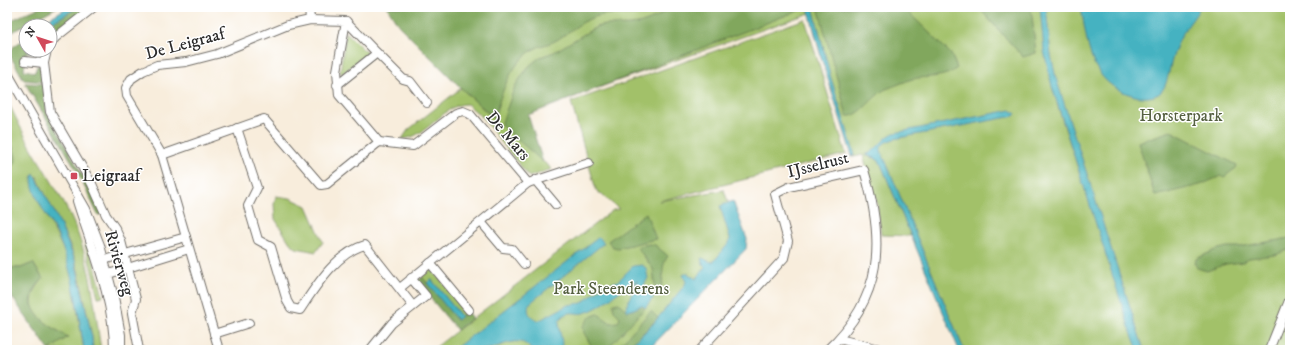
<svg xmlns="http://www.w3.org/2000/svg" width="1297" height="357" font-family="'IM FELL DW Pica',serif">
  <rect width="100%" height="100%" fill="#fff"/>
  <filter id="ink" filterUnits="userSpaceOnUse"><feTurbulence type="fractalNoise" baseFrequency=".025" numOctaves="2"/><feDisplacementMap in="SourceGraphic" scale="8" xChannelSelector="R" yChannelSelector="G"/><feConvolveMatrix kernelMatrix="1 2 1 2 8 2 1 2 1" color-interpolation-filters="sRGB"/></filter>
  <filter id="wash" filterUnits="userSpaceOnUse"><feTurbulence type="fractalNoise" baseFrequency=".012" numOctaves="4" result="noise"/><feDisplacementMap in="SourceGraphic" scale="16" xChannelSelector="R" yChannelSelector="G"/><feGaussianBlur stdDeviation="0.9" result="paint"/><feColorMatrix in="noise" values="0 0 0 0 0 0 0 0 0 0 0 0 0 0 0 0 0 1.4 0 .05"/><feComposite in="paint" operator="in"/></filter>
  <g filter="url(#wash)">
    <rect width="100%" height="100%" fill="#f8eddc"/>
    <!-- green -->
    <g fill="#a2c169" stroke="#66764a">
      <path d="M389 7H1290V350H1144L1062 102 1057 104 1138 350H964L880 150 867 154V156L875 158 880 162 911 236 881 235 877 203 863 155 854 157 810 13 504 121 503 120 501 125 552 169 529 177 481 116 467 104C445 103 427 138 402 139L408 130 461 88 493 118Z"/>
      <polygon points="805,19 846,154 659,201 724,190 740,237 636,350 432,350 613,210 619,209 596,190 571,102"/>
      <polygon points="346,32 367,53 342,74 340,72"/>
      <path d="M7 100C15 116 23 133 32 149 48 177 67 203 78 234 92 271 95 311 101 350H93L92 337C86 312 83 285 75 259 65 230 48 204 37 176L47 215 63 249 70 267 84 350H49L68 337C43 322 17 309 43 279L33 263 21 268H7V167L12 166 15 152 7 137Z"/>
      <polygon points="276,196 290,198 307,206 323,242 316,252 296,248 290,243 275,219 274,204"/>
      <polygon points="89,243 103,296 98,297 85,244"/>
      <polygon points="432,269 467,312 461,316 431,280 427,283 422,277"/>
    </g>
    <!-- forest -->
    <g fill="#81a75d" stroke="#566944">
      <polygon points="40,7 57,7 7,35 7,22"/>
      <polygon points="78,7 91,7 50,39 50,26 46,26"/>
      <path d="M387 7H655C634 19 623 12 602 15 585 18 571 31 557 40 550 44 541 45 534 49 510 64 502 92 494 118L461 88 399 26Z"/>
      <path d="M671 7H799L800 10 528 115 543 162 501 125 515 86 528 67 540 57 554 52 596 27C608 23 619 26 631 25 645 24 660 16 671 7Z"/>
      <path d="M818 7H903L951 54 957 68C945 79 926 76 912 79 904 82 894 86 886 89 873 95 860 118 847 116Z"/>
      <polygon points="978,7 1031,7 1036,53 1023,57"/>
      <polygon points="26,38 26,50 44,50 41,59 38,58 37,53 26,52 24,70 35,72 37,66 41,66 43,82 24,80 9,54 14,46"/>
      <polygon points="25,83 43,84 47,112 91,190 103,214 98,215 76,169"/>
      <polygon points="1171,131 1237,165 1236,168 1224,177 1221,176 1200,185 1155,196 1138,142"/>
      <path d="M7 137C12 145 18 154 15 164L7 167Z"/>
      <polygon points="646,213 656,239 618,248 613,247 608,241"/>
      <polygon points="1290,238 1290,249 1275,255 1249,258 1243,262 1226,264 1207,271 1197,268 1195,264 1196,259 1215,250 1227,247 1239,247"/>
      <path d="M649 244 655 245 668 256C657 272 669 279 656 295L653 269 637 247Z"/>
      <path d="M33 263 43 279C15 307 45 323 68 337L49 350 7 290V268H21Z"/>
      <polygon points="422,277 457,319 467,312 472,318 457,330 417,282"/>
      <polygon points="619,303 627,311 632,310 642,305 645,308 606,350 591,350 592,347 584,333 583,326 590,317 598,314 611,323 618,322 620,317 614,311 613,304"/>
      <polygon points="651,311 658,318 626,350 615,350"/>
    </g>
    <!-- water -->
    <g fill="#44b2c1" stroke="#386e76">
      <polygon points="68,7 78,7 46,26 36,26"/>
      <polygon points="808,7 813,7 831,78 855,155 852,156 821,57"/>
      <polygon points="1040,7 1046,7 1051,55 1056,78 1144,350 1138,350 1129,327 1052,87 1044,51"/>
      <path d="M1081 7H1200C1196 16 1190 22 1185 30 1177 42 1172 58 1169 72 1167 80 1166 86 1161 92 1155 98 1143 98 1135 96 1089 84 1088 46 1081 7Z"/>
      <path d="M1011 110 1016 114 1014 116 894 139C876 145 880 149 886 162L964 350H959L880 162 875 158 866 155C878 150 882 138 894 133Z"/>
      <path d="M34 173 58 219 75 260 92 337 93 350H84C78 311 73 270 57 234 50 220 25 186 34 173Z"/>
      <polygon points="733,201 747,239 746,249 648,350 626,350 652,325 684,286 686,282 683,275 687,273 696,279 705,268 701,259 702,258 711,262 714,261 729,243 730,238 720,206"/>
      <path d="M599 237 604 243 529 304C526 313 531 317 538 321L568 305 582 303 605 285 618 281 633 266 642 265 646 268 648 278 644 285 646 291 654 297 645 308 642 305 632 310 627 311C625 297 638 290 637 281 620 288 603 308 584 313 576 315 568 309 561 318 555 326 565 339 561 350H531C522 333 501 347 488 349 476 350 465 350 453 350Z"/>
      <polygon points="431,279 461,316 457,320 427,283"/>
    </g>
  </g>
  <g filter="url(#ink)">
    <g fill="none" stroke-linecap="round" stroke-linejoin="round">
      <defs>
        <g id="minor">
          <polyline points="309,7 310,20"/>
          <polyline points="50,44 56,37 94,7"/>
          <polyline points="47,50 44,63 50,112 92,184 106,215 115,228 121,241 136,299 132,313 139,350"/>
          <polyline points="377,53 403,79 410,81 427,103"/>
          <polyline points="25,61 44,63"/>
          <polyline points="7,72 86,209 100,245 114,297 121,335 121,350"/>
          <polyline points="337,85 377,53 346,21"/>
          <path d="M237 128 257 188 248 206 258 240 271 247 287 301 291 308 300 310C316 286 336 253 365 245L413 306"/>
          <polyline points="379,142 413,146 456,113 463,111 470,114 528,183 400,288"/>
          <polyline points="162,155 264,119 321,185 327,184 379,142"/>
          <polyline points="535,180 556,205"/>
          <polyline points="528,183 589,163"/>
          <path d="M77 201C92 249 114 298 114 350"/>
          <polyline points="481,222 503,248 512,249 524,264"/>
          <polyline points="100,261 186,237"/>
          <polyline points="430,263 469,310"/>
          <polyline points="102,276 189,249"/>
          <polyline points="214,334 249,323"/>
          <polyline points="839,339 884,350"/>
          <polyline points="219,350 162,155 127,96 126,88 131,79 143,71 157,65 186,62 217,54 288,25 310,20 346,21 337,71 339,95 379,142"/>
          <polyline points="370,350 392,323 426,296 411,278"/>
          <path d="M700 350 784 258 788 241 775 194 789 187 864 170C885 241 884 297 827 350"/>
          <polyline points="1269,350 1290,298"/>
        </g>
      </defs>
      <!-- minor casing -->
      <use href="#minor" stroke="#736f69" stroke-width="10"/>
      <!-- minor -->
      <use href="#minor" stroke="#fff" stroke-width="8"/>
    </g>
  </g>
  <!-- markers -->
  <rect fill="#d1495b" stroke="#fff" stroke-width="1.5" x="70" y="172" width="8" height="8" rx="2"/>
  <g text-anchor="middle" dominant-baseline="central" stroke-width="3" stroke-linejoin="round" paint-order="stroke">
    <!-- street labels -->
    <g font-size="17" fill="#2b2b2b" stroke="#fff">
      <text transform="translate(185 44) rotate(-15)">De Leigraaf</text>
      <text transform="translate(508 136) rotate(50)">De Mars</text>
      <text transform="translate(818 165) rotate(-14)">IJsselrust</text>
      <text transform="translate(119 263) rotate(74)">Rivierweg</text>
    </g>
    <!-- park labels -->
    <g font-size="17" fill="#556041" stroke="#fff">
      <text x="1181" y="116">Horsterpark</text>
      <text x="611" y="289">Park Steenderens</text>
    </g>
    <!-- poi labels -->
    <g font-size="17" fill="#2b2b2b" stroke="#fff" text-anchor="start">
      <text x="82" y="176">Leigraaf</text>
    </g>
  </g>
  <!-- margin -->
  <rect width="1297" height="357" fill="none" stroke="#fff" stroke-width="24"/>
  <!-- north arrow -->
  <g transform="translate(38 38) rotate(309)"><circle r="19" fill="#ffffff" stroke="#aaaaaa"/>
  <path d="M0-3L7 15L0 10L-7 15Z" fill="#d1495b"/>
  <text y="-6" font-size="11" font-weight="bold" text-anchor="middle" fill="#2b2b2b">N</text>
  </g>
</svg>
